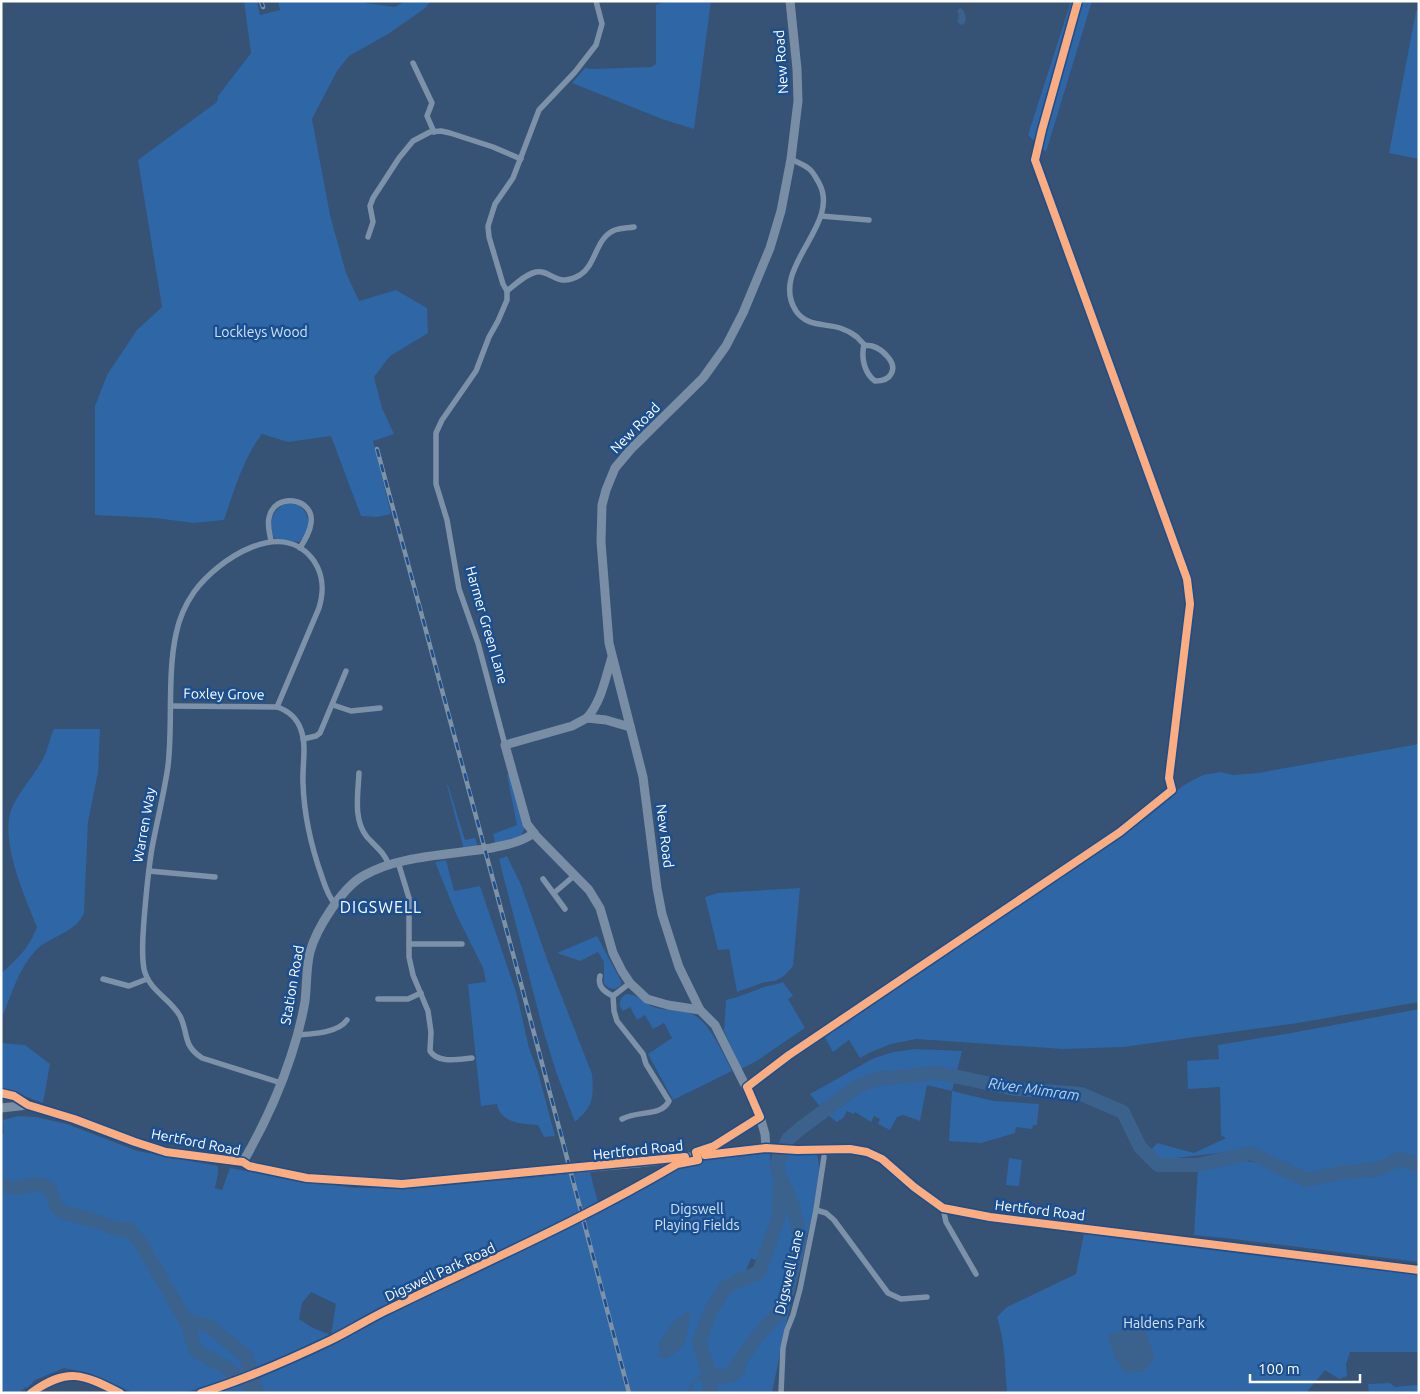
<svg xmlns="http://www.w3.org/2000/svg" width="1420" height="1394" font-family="Ubuntu,sans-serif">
  <rect width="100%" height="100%" fill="#365274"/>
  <!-- green -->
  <g fill="#2f66a5" fill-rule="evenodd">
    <path d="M244 1H257L260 15 280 10 278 1H366V3L395 7 405 1H431L424 9 388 34 349 56 337 71 312 119 330 215 346 273 359 301 396 290 427 308 428 333 390 356 374 377 382 408 394 434 373 441 391 514 377 517 361 516 331 436 288 442 262 434C243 459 234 491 224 520L194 523 155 518 95 515V406L107 375 137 330 162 307 138 160 217 102 218 96 251 53Z"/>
    <polygon points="666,1 711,1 694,129 662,119 572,83 585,68 593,69 651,67 656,64 656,5"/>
    <polygon points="1071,1 1092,1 1046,152 1028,135"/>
    <polygon points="1416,11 1419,12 1419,159 1389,153"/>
    <path d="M288 503 299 505C312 516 311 531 299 542L275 539C266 525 273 507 288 503Z"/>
    <path d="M54 729H100L98 772 88 822 84 913C76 933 50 936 36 950 17 971 12 995 1 1019V974C18 958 29 948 37 927 25 897 0 842 11 810 18 793 31 779 40 764 47 754 49 740 54 729Z"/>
    <polygon points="1419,744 1419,1002 1298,1023 1123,1047 1063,1049 916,1039 891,1044 871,1052 860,1058 849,1040 833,1052 823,1034 1095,854 1123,833 1169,795 1191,781 1203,775 1221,772 1233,775 1258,773"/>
    <polygon points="510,774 525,828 521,836 495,843 493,834 517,825 507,775"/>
    <polygon points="447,785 448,785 465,840 475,838 478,847 464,850"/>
    <path d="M507 856 521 885 547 959 592 1074C594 1099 593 1106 575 1122L556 1072 542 1026 499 859Z"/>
    <path d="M446 860 454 891 480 886 517 995 529 1048 538 1072 555 1136 544 1137 538 1125C522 1124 500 1123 497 1104L481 1106 468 984 486 982 483 968 457 916 435 862Z"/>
    <polygon points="800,888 793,966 784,976 775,981 765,982 737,992 729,949 718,950 705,897 718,893"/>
    <polygon points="597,936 621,981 621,985 615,989 609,988 604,984 604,962 598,952 580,961 557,953"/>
    <path d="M783 982 793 996 788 999 805 1028 755 1062 741 1069 724 1031 726 1000C739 997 751 992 764 987 771 985 776 985 783 982Z"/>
    <path d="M626 994C638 993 645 1005 657 1008 669 1011 681 1009 692 1014 709 1021 724 1055 732 1071L673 1100 648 1054 672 1038 664 1023 653 1029 645 1015 637 1020 630 1007 623 1011C618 1005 619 998 626 994Z"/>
    <polygon points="1419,1009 1419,1161 1398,1155 1377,1168 1331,1172 1307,1178 1252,1149 1159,1160 1150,1151 1157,1143 1194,1153 1226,1138 1221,1135 1220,1087 1188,1089 1187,1061 1219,1059 1218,1045 1291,1033"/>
    <polygon points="1,1043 25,1045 50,1064 43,1103 1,1087"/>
    <polygon points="916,1049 962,1051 952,1091 994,1101 1039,1104 1037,1125 1033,1125 1032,1129 1016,1127 1015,1133 981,1143 949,1141 952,1091 927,1085 920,1121 903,1115 897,1117 890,1130 878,1124 880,1119 874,1116 871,1122 855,1112 854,1114 847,1111 843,1118 837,1122 826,1114 810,1094 874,1058 893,1052"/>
    <path d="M18 1116 36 1117 67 1124 137 1151 218 1166V1173L215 1188 222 1190 230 1168 303 1181 356 1188H404L451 1185 590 1172 598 1203 539 1235 398 1301 307 1348 228 1380 183 1393H133L89 1373 64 1368 35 1380 27 1388 26 1387 19 1393H6L4 1391 1 1393V1134L4 1133 3 1120ZM311 1292 336 1304 331 1335 313 1328 299 1319 302 1303Z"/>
    <path d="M770 1151 771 1172 772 1151 817 1155C827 1192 803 1239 796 1275 788 1315 780 1354 772 1393H211L232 1386 290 1363 354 1333 388 1314 569 1228 694 1159ZM751 1258 764 1264 760 1273 742 1281Z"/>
    <polygon points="1009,1158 1022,1160 1019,1186 1006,1185"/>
    <polygon points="1400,1159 1419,1165 1419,1262 1225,1238 1194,1235 1198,1167 1222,1162 1245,1161 1261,1163 1305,1184 1380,1172"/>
    <path d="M1084 1233 1317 1260 1419 1275V1352H1350L1346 1364 1347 1376 1339 1379 1325 1370 1306 1393H1007C1005 1367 1005 1342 997 1317L1007 1307 1076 1274Z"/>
    <polygon points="1390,1383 1395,1387 1416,1385 1419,1387 1419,1393 1369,1393 1368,1384"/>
  </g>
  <!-- water -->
  <g fill="#3b618d">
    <path d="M960 8C965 10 967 18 965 23L961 25 957 22 959 16 957 11Z"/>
    <path d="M686 1312 690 1313C686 1339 689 1344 666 1359L662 1356 656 1357 660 1351 658 1345 672 1323Z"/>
    <polygon points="1143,1323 1155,1360 1144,1371 1125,1373 1114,1355 1108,1335"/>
    <path d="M742 1352 745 1354C747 1366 747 1376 734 1382L723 1380 722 1377 726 1376Z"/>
  </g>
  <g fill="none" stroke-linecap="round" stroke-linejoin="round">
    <!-- stream -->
    <polyline stroke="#3b618d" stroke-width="2.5" points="688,1393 693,1383 705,1372 709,1373"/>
    <!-- river -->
    <g stroke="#3b618d" stroke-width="14">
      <polyline points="781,1180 789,1196 796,1218 800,1241 788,1289 783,1301"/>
      <polyline points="1,1185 15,1188 37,1184 49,1188 57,1207 63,1212 102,1223 114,1228 130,1230 140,1242 186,1321 209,1326 246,1356 257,1393"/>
      <polyline points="186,1321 196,1351 224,1366 254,1389"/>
      <polyline points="709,1373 722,1377 729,1376 759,1334 778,1314"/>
      <polyline points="708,1393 711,1388 707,1377 709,1373 699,1342 710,1313 725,1287 759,1272 779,1216 780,1178 777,1164 788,1139 801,1128 858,1086 877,1079 939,1073 1015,1089 1081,1094 1123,1112 1140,1147 1158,1165 1197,1165 1251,1153 1306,1180 1340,1173 1378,1169 1400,1159 1419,1165"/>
    </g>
    <!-- street -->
    <g stroke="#7d92a8" stroke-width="5.5">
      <polyline points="413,63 432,103 427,116 434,132"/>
      <path d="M791 159C796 162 803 164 808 168 813 171 816 178 819 183 842 225 768 268 796 311 807 327 824 323 840 328 846 330 852 333 857 337 859 339 862 343 865 345 867 346 870 345 872 346 882 349 898 363 891 374 888 380 881 381 875 381 864 373 861 357 864 345"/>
      <polyline points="821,216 869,220"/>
      <polyline points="368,237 373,222 370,206 373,198 399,158 413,141 430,132 441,131 450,133 493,147 521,159"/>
      <path d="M507 291C516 284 526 274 536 272 551 269 556 289 580 275 597 264 595 238 615 230 621 228 628 228 634 227"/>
      <path d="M271 541C270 534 267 526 269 518 274 491 315 498 311 523 310 532 305 540 300 548"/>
      <polyline points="333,705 351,711 380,708"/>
      <path d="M171 706 277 707C289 711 297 718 301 730 307 746 302 767 303 783 304 816 311 846 322 877 325 886 328 896 335 904"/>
      <path d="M277 707 319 608C324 591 324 576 314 561 282 516 217 560 194 592 185 605 179 619 176 634 167 676 173 723 168 766 164 794 157 821 152 848 148 872 146 895 144 920 143 936 141 952 144 969 149 991 170 998 180 1016 189 1034 182 1045 202 1058L281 1083"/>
      <polyline points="303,739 316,736 320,733 346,671"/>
      <polyline points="505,745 478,643 459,589 447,520 436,484 436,433 442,420 476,371 489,337 498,321 507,300 507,291 503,284 489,237 488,226 495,204 513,178 539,110 575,72 596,45 602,24 596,1"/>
      <path d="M359 773C358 794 353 820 367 837 376 847 384 852 389 865"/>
      <path d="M398 862 409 898V957L413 975 428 1011 431 1032 430 1051C438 1064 459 1059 472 1058"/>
      <polyline points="149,871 215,877"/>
      <polyline points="543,879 565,909"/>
      <polyline points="554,893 575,875"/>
      <polyline points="409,944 462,944"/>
      <path d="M600 976C597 987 605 992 613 996L614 1011 617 1021 643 1054 646 1064 669 1101C661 1117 638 1110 622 1119"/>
      <polyline points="103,979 129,986 147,979"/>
      <polyline points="613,996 630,983"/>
      <polyline points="378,999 408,999 421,993"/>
      <path d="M298 1035C312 1034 338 1033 347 1020"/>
      <polyline points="721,1142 760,1117"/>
      <polyline points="943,1208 946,1222 976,1274"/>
      <polyline points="816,1210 826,1213 834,1220 888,1293 901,1299 927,1297"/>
      <path d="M31 1393C68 1367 82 1374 120 1393"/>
      <polyline points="201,1393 232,1384 264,1371 331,1340 383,1312 541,1238 663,1173 677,1164 680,1158"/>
      <polyline points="781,1393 783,1348 787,1330 793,1315 800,1289 816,1210 824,1157"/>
    </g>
    <!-- secondary -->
    <g stroke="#798da4" stroke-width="9">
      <path d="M587 718C602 700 605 679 612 657"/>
      <polyline points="630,727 606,720 587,718 572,726 505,745 527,824 537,837 589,890 600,908 613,953 622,971 630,983 647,999 668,1005 700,1010 715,1025 759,1113 765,1134 766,1148"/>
      <polyline points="700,1010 679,967 662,914 657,888 643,777 609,643 601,542 602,505 606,490 615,468 631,449 703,378 726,346 743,313 770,248 781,211 791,159 798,101 797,69 790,1"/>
      <polyline points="1,1093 14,1096 28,1105 74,1119 135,1142 166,1152 243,1162 249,1166 307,1178 402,1184 638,1163 766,1148 797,1150 850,1149 867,1152 882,1159 914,1187 943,1208 990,1217 1419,1270"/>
      <polyline points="1,1108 28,1105"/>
      <path d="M243 1162C262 1129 279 1093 291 1056 297 1038 302 1019 305 1001 307 985 306 968 310 952 316 929 342 888 363 876 398 855 451 855 491 848 506 845 522 842 534 833"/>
    </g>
    <defs>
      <g id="rail">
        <polyline points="261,1 263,7"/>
        <path d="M377 449C462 763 547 1078 629 1393"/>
      </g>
    </defs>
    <!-- rail casing -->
    <use href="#rail" stroke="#7e92a7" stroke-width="4.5"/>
    <!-- rail -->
    <use href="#rail" stroke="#1b4f8f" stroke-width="2.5" stroke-dasharray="8" stroke-linecap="butt"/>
    <defs>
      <g id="cycleway">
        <polyline points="1,1093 14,1096 28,1105 74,1119 135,1142 166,1152 243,1162 249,1166 307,1178 402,1184 685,1157"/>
        <polyline points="705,1155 766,1148 797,1150 850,1149 867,1152 882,1159 914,1187 943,1208 990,1217 1419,1270"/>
        <path d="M31 1393C68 1367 82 1374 120 1393"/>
        <path d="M201 1393C246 1379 289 1360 331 1340 349 1331 367 1320 385 1311 483 1263 582 1220 677 1164L698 1160 696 1152 714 1146 760 1117 747 1087 789 1055 1120 832 1172 790 1169 778 1190 604 1187 579 1035 160 1042 130 1078 1"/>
      </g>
    </defs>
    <!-- cycleway casing -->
    <use href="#cycleway" stroke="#1b4f8f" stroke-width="11"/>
    <!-- cycleway -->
    <use href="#cycleway" stroke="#ffac80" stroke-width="8"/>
  </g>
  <g text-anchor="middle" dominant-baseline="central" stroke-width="5" stroke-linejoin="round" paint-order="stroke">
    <!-- street labels -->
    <g font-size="14" fill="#fff" stroke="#1b4f8f">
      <text transform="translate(781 62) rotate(-94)">New Road</text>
      <text transform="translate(635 428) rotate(-46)">New Road</text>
      <text transform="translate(487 625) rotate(74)">Harmer Green Lane</text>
      <text transform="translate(224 694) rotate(1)">Foxley Grove</text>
      <text transform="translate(144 825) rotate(-80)">Warren Way</text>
      <text transform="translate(665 836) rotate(83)">New Road</text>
      <text transform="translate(292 985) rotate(-80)">Station Road</text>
      <text transform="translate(196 1142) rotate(11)">Hertford Road</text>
      <text transform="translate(638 1150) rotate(-6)">Hertford Road</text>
      <text transform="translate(1040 1210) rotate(7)">Hertford Road</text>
      <text transform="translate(440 1272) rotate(-25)">Digswell Park Road</text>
      <text transform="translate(789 1272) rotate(-77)">Digswell Lane</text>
    </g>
    <!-- park labels -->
    <g font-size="14" fill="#cfe3fa" stroke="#1b4f8f">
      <text x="261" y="332">Lockleys Wood</text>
      <text x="697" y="1209">Digswell<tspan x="697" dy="16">Playing Fields</tspan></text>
      <text x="1164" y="1323">Haldens Park</text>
    </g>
    <!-- water labels -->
    <g font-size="15" font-style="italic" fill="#b5d3f5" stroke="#1b4f8f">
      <text transform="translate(1034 1089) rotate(8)">River Mimram</text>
    </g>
    <!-- quarter labels -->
    <g font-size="16" letter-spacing="1" fill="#fff" stroke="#1b4f8f">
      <text x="381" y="907">DIGSWELL</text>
    </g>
  </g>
  <!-- border -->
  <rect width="1420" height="1394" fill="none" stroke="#ffffff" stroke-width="5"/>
  <!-- scale -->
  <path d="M1250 1374v8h110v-8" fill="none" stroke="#ffffff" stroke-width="2.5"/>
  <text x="1258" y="1374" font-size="15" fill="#ffffff" stroke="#1b4f8f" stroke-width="4" paint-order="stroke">100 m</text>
</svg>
